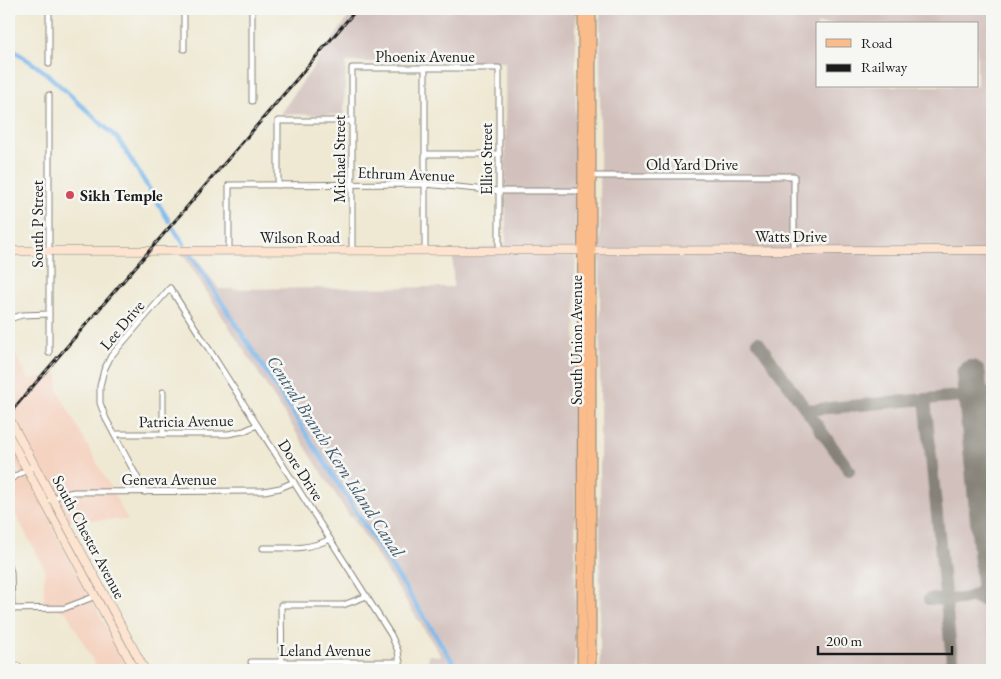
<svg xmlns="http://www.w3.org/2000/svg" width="1001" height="679" font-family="'EB Garamond',serif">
  <rect width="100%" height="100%" fill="#f6f6f2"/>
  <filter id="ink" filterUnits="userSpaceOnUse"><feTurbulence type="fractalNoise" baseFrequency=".02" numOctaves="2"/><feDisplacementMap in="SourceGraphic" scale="10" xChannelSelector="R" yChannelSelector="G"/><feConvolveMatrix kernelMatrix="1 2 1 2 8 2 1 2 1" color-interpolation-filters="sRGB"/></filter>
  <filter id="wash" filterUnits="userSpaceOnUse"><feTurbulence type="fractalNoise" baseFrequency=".0096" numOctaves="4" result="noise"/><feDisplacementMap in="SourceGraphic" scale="20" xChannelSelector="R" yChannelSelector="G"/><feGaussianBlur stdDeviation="1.12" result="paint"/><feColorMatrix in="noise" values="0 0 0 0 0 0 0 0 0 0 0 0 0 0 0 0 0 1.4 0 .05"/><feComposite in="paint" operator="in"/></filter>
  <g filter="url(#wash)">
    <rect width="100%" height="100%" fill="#efe9d3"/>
    <!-- built -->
    <polygon fill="#f5d3c1" points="9,343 29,379 58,374 58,391 128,520 74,520 51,524 129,670 98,670 67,613 44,603 44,567 9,503 9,487 18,480 20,472 9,450"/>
    <!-- industrial -->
    <g fill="#d1c0bc" fill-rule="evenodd">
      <polygon points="354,9 576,9 575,670 428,670 428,655 441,656 353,518 365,518 352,500 362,517 350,517 180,250 192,251 219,289 453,287 453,254 506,244 505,62 346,62 344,115 280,114"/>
      <path d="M600 9H992V670H600ZM817 24H977V86H817Z"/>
    </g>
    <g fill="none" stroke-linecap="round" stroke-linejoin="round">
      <!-- canal -->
      <g stroke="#77b6eb" stroke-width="4.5">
        <polyline points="9,47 45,72 118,139 169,221"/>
        <polyline points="173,228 184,244"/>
        <polyline points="192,256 458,670"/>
      </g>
      <!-- taxiway -->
      <g stroke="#868278" stroke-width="12">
        <polyline points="758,342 849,470"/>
        <polyline points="925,399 953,670"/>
        <polyline points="807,410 992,393"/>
        <polyline points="971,597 985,601 992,610"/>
        <path d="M929 599C945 600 970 602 981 590 985 586 988 580 991 576"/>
      </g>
      <!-- runway -->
      <polyline stroke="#868278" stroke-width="30" points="971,375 992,593"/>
    </g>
  </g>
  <g filter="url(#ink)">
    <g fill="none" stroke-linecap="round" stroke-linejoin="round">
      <defs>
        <g id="street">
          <polyline points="184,49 184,9"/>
          <polyline points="49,64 49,9"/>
          <polyline points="252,101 252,9"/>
          <polyline points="425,154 499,154"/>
          <polyline points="591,176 794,176 794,250"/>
          <polyline points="278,185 278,121 352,121"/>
          <polyline points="229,250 229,185 425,184 499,191 583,191"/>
          <polyline points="352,250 352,68 499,68 499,250"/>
          <polyline points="425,250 425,68"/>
          <polyline points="9,319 22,315 49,314"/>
          <polyline points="49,353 49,95"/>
          <polyline points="163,392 163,434"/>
          <polyline points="114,434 228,434 244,431 257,425"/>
          <polyline points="9,480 35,465"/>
          <polyline points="145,492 106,419 100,403 100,386 104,370 111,356 170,288 391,635 398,651 401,670"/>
          <polyline points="50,500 60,495 74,492 264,491 280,488 294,482"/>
          <path d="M263 548C287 548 309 550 330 539"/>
          <polyline points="9,566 11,572 12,609"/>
          <polyline points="9,609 65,608 96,596"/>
          <polyline points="251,662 400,662"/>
          <polyline points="9,666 18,666 18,670"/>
          <polyline points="282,670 281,605 343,605 367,596"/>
          <polyline points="346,670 346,662"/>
        </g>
        <g id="secondary">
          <polyline points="9,251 992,250"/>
          <polyline points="9,418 145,670"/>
          <polyline points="9,436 135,670"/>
        </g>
        <g id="primary">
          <polyline points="582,670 583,9"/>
          <polyline points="591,670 591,9"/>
        </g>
      </defs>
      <!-- street casing -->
      <use href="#street" stroke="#868278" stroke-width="7"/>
      <!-- secondary casing -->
      <use href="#secondary" stroke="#868278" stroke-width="9"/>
      <!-- primary casing -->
      <use href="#primary" stroke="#868278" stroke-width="11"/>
      <!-- street -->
      <use href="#street" stroke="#fff" stroke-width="5"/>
      <!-- secondary -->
      <use href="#secondary" stroke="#fde4d1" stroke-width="8"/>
      <!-- primary -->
      <use href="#primary" stroke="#fabc8b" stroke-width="9"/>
      <defs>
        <polyline id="rail" points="9,414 357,9"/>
      </defs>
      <!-- rail casing -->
      <use href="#rail" stroke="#1c1c1c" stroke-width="3"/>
      <!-- rail -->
      <use href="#rail" stroke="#f6f6f2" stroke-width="1" stroke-dasharray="4" stroke-linecap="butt"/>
    </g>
  </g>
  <!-- markers -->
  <circle fill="#d1495b" stroke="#f6f6f2" stroke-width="2" cx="70" cy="195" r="5"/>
  <g text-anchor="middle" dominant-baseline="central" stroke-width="5" stroke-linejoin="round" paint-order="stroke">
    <!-- street labels -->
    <g font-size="16" fill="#1c1c1c" stroke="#f6f6f2">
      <text x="425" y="56">Phoenix Avenue</text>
      <text transform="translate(339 159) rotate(-90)">Michael Street</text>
      <text transform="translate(486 159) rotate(-90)">Elliot Street</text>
      <text x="692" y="164">Old Yard Drive</text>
      <text transform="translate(406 174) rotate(2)">Ethrum Avenue</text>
      <text transform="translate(37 224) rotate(-90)">South P Street</text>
      <text x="791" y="236">Watts Drive</text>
      <text x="300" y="237">Wilson Road</text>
      <text transform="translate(122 325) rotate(-50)">Lee Drive</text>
      <text transform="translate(576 340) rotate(-90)">South Union Avenue</text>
      <text transform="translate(186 421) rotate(-1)">Patricia Avenue</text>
      <text transform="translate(301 470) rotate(57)">Dore Drive</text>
      <text x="169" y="479">Geneva Avenue</text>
      <text transform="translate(89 537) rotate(62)">South Chester Avenue</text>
      <text x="325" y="650">Leland Avenue</text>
    </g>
    <!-- poi labels -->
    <g font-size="16" font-weight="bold" fill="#1c1c1c" stroke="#f6f6f2" text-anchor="start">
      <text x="80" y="195">Sikh Temple</text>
    </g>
    <!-- water labels -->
    <g font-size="18" font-style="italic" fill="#405a6f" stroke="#f6f6f2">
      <text transform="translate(336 456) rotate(57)">Central Branch Kern Island Canal</text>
    </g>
  </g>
  <!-- margin -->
  <rect width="1001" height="679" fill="none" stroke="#f6f6f2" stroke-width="30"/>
  <!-- legend -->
  <rect x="816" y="22" width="162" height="65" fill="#f6f6f2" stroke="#9f9f9c"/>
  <rect x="826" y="39" width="25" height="8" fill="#fabc8b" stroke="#9f9f9c"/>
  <text x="861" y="48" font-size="15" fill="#1c1c1c">Road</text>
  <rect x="826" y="64" width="25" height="8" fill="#1c1c1c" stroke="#9f9f9c"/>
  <text x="861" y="72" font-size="15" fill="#1c1c1c">Railway</text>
  <!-- scale -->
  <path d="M818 646v8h134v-8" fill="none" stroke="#1c1c1c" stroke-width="2.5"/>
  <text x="826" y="646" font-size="15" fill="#1c1c1c" stroke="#f6f6f2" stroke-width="4" paint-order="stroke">200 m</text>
</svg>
